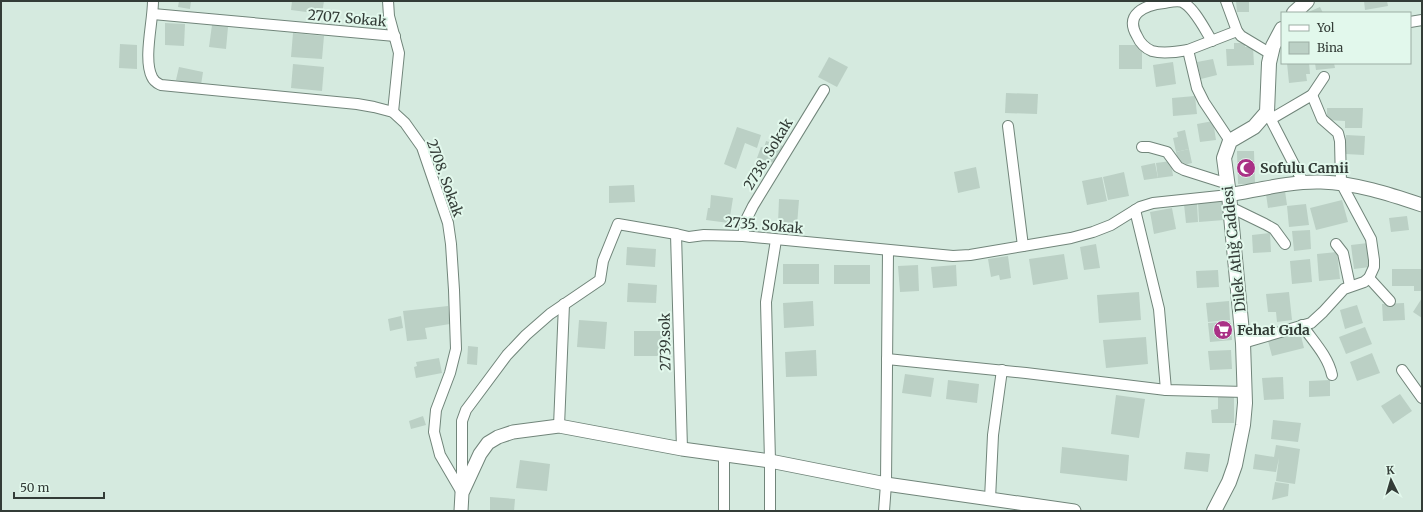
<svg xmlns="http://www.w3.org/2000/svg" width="1423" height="512" font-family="Merriweather,serif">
  <rect width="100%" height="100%" fill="#d5eadf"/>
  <!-- building -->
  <g fill="#bbd0c5">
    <polygon points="179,1 191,1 190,9 178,7"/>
    <polygon points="292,1 324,1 322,14 291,10"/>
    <polygon points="1236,1 1249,1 1249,12 1237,12"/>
    <polygon points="1364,1 1387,1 1388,6 1365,10"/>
    <polygon points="1320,7 1323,13 1306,13"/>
    <polygon points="165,23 185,24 184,46 165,45"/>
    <polygon points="212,25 228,27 226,49 209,47"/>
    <polygon points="293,33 324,36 322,59 291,57"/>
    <polygon points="1234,43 1245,43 1245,47 1253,47 1254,65 1227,66 1226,49 1234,49"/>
    <polygon points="120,44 137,45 137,69 119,68"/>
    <rect x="1119" y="45" width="23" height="24"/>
    <polygon points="829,57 848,67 837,87 818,77"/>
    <polygon points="1213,59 1217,75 1201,79 1197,62"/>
    <polygon points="1173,62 1176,84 1156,87 1153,65"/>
    <polygon points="1287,63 1309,63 1310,74 1306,74 1307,81 1289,83"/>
    <polygon points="1315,63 1334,63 1335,68 1316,70"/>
    <polygon points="293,64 324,67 322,91 291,88"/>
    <polygon points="179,67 203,72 201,85 176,80"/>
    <polygon points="1006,93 1038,94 1037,114 1005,113"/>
    <polygon points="1195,96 1197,114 1173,116 1172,98"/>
    <polygon points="1327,108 1363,108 1362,128 1345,128 1345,121 1327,120"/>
    <polygon points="1213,121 1216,140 1200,142 1197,124"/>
    <polygon points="737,127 761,135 757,148 745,143 736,169 724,164"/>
    <polygon points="1185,130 1189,149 1176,152 1173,138 1178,137 1177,132"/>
    <polygon points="1346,135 1365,136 1364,155 1345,154"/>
    <polygon points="766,141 783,146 778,164 757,158 761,147 764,148"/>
    <polygon points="1189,149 1192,163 1179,166 1176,152"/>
    <polygon points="1237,151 1254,151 1255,184 1238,184"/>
    <polygon points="1171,161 1173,176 1158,178 1156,163"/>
    <polygon points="1155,163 1158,178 1144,180 1141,166"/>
    <polygon points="976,167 980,188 958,193 954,172"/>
    <polygon points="1124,172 1129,196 1108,200 1103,177"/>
    <polygon points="1102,177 1107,201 1087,205 1082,181"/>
    <polygon points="634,185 635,202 609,203 609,186"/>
    <polygon points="1285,191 1287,205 1268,208 1266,194"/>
    <polygon points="711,195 733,198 729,223 706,220 708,208 710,208"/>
    <polygon points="779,199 799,200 797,225 778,224"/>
    <polygon points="1342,200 1348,222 1316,230 1310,208"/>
    <polygon points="1222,201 1224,220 1199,222 1198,202"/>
    <polygon points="1197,203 1198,222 1186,223 1184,204"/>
    <polygon points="1306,204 1309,225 1289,227 1287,206"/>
    <polygon points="1172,208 1176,229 1154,234 1150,212"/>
    <polygon points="1407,216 1409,230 1391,232 1389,218"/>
    <polygon points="1310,230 1311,249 1294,251 1292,231"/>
    <polygon points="1270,233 1271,252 1253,253 1252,235"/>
    <polygon points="1368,243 1370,267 1354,269 1351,245"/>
    <polygon points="1096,244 1100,268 1084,270 1080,247"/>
    <polygon points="627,247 656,249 655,267 626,265"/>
    <polygon points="1337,252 1340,279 1319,281 1317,254"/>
    <polygon points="1064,254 1068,279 1033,285 1029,259"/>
    <polygon points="1008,256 1011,278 1000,280 999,275 991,277 988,259"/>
    <polygon points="1310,259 1312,282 1292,284 1290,261"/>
    <rect x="783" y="264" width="36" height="20"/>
    <rect x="834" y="265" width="36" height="19"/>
    <polygon points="918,265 919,291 900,292 898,266"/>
    <polygon points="956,265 957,286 933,288 931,267"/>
    <polygon points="1392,269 1422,269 1422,291 1414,291 1414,286 1392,286"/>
    <polygon points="1218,270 1219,287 1197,288 1196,271"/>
    <polygon points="628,283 657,285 656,303 627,302"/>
    <polygon points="1139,292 1141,320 1099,323 1097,295"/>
    <polygon points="1289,292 1292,320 1277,322 1276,312 1268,312 1266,294"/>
    <polygon points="1422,298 1422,318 1413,312"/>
    <polygon points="813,301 814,326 784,328 783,303"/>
    <polygon points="1229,301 1230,320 1208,322 1206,303"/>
    <polygon points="1404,303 1405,320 1383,321 1382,304"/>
    <polygon points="1357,305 1363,323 1345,329 1340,310"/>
    <polygon points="448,306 450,324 425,328 427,339 407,341 403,311"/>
    <polygon points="401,316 403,328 390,331 388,319"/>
    <polygon points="579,320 607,322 605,349 577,347"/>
    <polygon points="1230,321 1232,340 1210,342 1208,323"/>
    <polygon points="1365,327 1372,344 1346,354 1339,337"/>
    <rect x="634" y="331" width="29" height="25"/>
    <polygon points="1300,332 1304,348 1272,356 1268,341"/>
    <polygon points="1146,337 1148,364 1106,368 1103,340"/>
    <polygon points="468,346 478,347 477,365 467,364"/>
    <polygon points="816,350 817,376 786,377 785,352"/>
    <polygon points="1231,350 1232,369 1210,370 1208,351"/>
    <polygon points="1372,353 1380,373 1357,381 1350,362"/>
    <polygon points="439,358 442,373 416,378 414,367 417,366 416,362"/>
    <polygon points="905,374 934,378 931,397 902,393"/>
    <polygon points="1283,377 1284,399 1264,400 1262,378"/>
    <polygon points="948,380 979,384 977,403 946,399"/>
    <polygon points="1330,380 1330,396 1309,397 1309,381"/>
    <polygon points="1400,394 1412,411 1393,424 1381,406"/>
    <polygon points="1116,395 1145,399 1139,438 1111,434"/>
    <polygon points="1218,395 1234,395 1234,423 1212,423 1211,410 1218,409"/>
    <polygon points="423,416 426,425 411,429 409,421"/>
    <polygon points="1273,420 1301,423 1298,442 1271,439"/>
    <polygon points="1276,445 1300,449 1295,484 1276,481 1279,458 1276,472 1253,469 1255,454 1274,457"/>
    <polygon points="1062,447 1129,455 1127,481 1060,473"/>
    <polygon points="1186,452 1210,454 1208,472 1184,469"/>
    <polygon points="520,460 550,464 547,491 516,488"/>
    <polygon points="1275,482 1289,484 1288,496 1272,500"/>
    <polygon points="490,497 515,499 514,511 490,511"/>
  </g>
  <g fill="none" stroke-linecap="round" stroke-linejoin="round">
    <defs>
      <g id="minor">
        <path d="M153 1C153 22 143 59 152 77 154 82 157 83 161 85L357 104 374 107 393 112 405 123 422 147 448 223 451 244 454 290 456 349 450 373 436 410 434 432 440 455 461 491"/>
        <polyline points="388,1 389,16 399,53 393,112"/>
        <polyline points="1226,1 1237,31 1241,36 1271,54"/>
        <polyline points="153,14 395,36"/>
        <polyline points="1410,22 1422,20"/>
        <path d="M1212 41C1205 30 1194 7 1182 2 1177 0 1170 2 1164 3 1145 5 1124 14 1137 36 1140 43 1145 48 1152 51 1163 54 1177 52 1188 50L1197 88 1204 102 1230 141"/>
        <polyline points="1188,50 1237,31"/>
        <polyline points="1267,112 1303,182"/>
        <polyline points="1271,119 1312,95 1324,77"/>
        <polyline points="1008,126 1023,246"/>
        <polyline points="1142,147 1149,147 1167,152 1178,167 1184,170 1228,184"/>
        <polyline points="1230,207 1265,224 1274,229 1285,244"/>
        <polyline points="1135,210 1159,309 1166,390"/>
        <polyline points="676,234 682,449"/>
        <polyline points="743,236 746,220 753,206 824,90"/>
        <polyline points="1336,244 1343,253 1350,286"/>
        <polyline points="1369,278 1390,301"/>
        <path d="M1302 325C1313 341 1328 356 1332 375"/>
        <polyline points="1243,343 1311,323 1323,312 1344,289 1364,282 1369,278 1374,267 1374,260 1371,239 1341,183 1340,141 1338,133 1322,119 1312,95"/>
        <polyline points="887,359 1026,373 1166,390 1245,392"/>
        <polyline points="1402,370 1422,398"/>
        <polyline points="559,426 564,304"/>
        <polyline points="724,456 724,511"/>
        <polyline points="462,492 462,421 466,410 475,398 507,355 526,335 550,314 600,280 603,261 618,224 676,234 689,237 704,235 743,236 953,256 970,255 1023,246 1071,238 1093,232 1111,225 1140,207 1153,203 1229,195"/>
        <polyline points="990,499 993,435 1002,370"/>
        <polyline points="770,511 770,461 766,302 776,240"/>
        <polyline points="884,511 886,484 888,251"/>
      </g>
      <g id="tertiary">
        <path d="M1229 195C1258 190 1292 181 1321 182 1356 183 1389 194 1422 205"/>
        <polyline points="461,511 462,493 480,454 488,443 498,437 513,432 559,426 682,449 770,461 886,484 1074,511"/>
      </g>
      <g id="secondary">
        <polyline points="1294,13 1307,1"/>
        <polyline points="1214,511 1229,482 1235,465 1243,425 1245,403 1243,343 1229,195 1224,158 1230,141 1254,127 1267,112 1269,63 1273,46 1282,29"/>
      </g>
    </defs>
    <!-- minor casing -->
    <use href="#minor" stroke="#71857a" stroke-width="12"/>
    <!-- tertiary casing -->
    <use href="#tertiary" stroke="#71857a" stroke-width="15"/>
    <!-- secondary casing -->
    <use href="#secondary" stroke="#71857a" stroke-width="16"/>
    <!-- minor -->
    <use href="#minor" stroke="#fff" stroke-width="10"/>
    <!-- tertiary -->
    <use href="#tertiary" stroke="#fff" stroke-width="13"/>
    <!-- secondary -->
    <use href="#secondary" stroke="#fff" stroke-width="14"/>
  </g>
  <!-- icons -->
  <defs>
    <symbol id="mosque-disc" viewBox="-11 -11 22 22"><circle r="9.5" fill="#aa3186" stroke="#e2f8ec"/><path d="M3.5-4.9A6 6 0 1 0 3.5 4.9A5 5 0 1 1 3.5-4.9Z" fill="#fff"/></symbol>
    <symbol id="supermarket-disc" viewBox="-11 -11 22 22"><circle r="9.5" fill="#aa3186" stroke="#e2f8ec"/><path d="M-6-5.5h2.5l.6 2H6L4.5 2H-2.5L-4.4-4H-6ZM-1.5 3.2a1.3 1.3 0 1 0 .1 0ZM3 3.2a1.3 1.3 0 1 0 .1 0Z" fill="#fff"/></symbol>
  </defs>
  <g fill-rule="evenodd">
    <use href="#mosque-disc" x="1235" y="157" width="22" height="22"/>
    <use href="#supermarket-disc" x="1212" y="319" width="22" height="22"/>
  </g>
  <g text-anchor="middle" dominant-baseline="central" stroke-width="4" stroke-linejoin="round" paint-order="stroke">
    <!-- street labels -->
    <g font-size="14" fill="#333c37" stroke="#e2f8ec">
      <text transform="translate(347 18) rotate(5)">2707. Sokak</text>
      <text transform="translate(768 154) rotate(-59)">2738. Sokak</text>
      <text transform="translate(445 178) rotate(70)">2708. Sokak</text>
      <text transform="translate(764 225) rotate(5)">2735. Sokak</text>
      <text transform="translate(1234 249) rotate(-96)">Dilek Atlığ Caddesi</text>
      <text transform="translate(665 342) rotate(-91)">2739.sok</text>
    </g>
    <!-- poi labels -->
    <g font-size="14" font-weight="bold" fill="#333c37" stroke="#e2f8ec" text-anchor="start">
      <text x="1260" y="168">Sofulu Camii</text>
      <text x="1237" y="330">Fehat Gıda</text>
    </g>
  </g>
  <!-- border -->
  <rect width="1423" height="512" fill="none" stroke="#333c37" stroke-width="4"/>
  <!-- legend -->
  <rect x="1281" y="12" width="130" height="52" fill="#e2f8ec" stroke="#9cada4"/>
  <rect x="1289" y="25" width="20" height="6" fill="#ffffff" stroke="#9cada4"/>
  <text x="1317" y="32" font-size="12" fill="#333c37">Yol</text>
  <rect x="1289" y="42" width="20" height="12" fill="#bbd0c5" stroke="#9cada4"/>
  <text x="1317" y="52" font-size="12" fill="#333c37">Bina</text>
  <!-- north arrow -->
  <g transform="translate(1391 480) rotate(355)" stroke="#e2f8ec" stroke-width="3" paint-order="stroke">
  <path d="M0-3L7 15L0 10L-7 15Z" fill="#333c37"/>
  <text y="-6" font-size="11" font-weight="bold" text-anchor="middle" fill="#333c37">K</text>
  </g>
  <!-- scale -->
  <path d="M14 492v6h90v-6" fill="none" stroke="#333c37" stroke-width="2"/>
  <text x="20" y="492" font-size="12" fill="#333c37" stroke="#e2f8ec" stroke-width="3" paint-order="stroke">50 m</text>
</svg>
